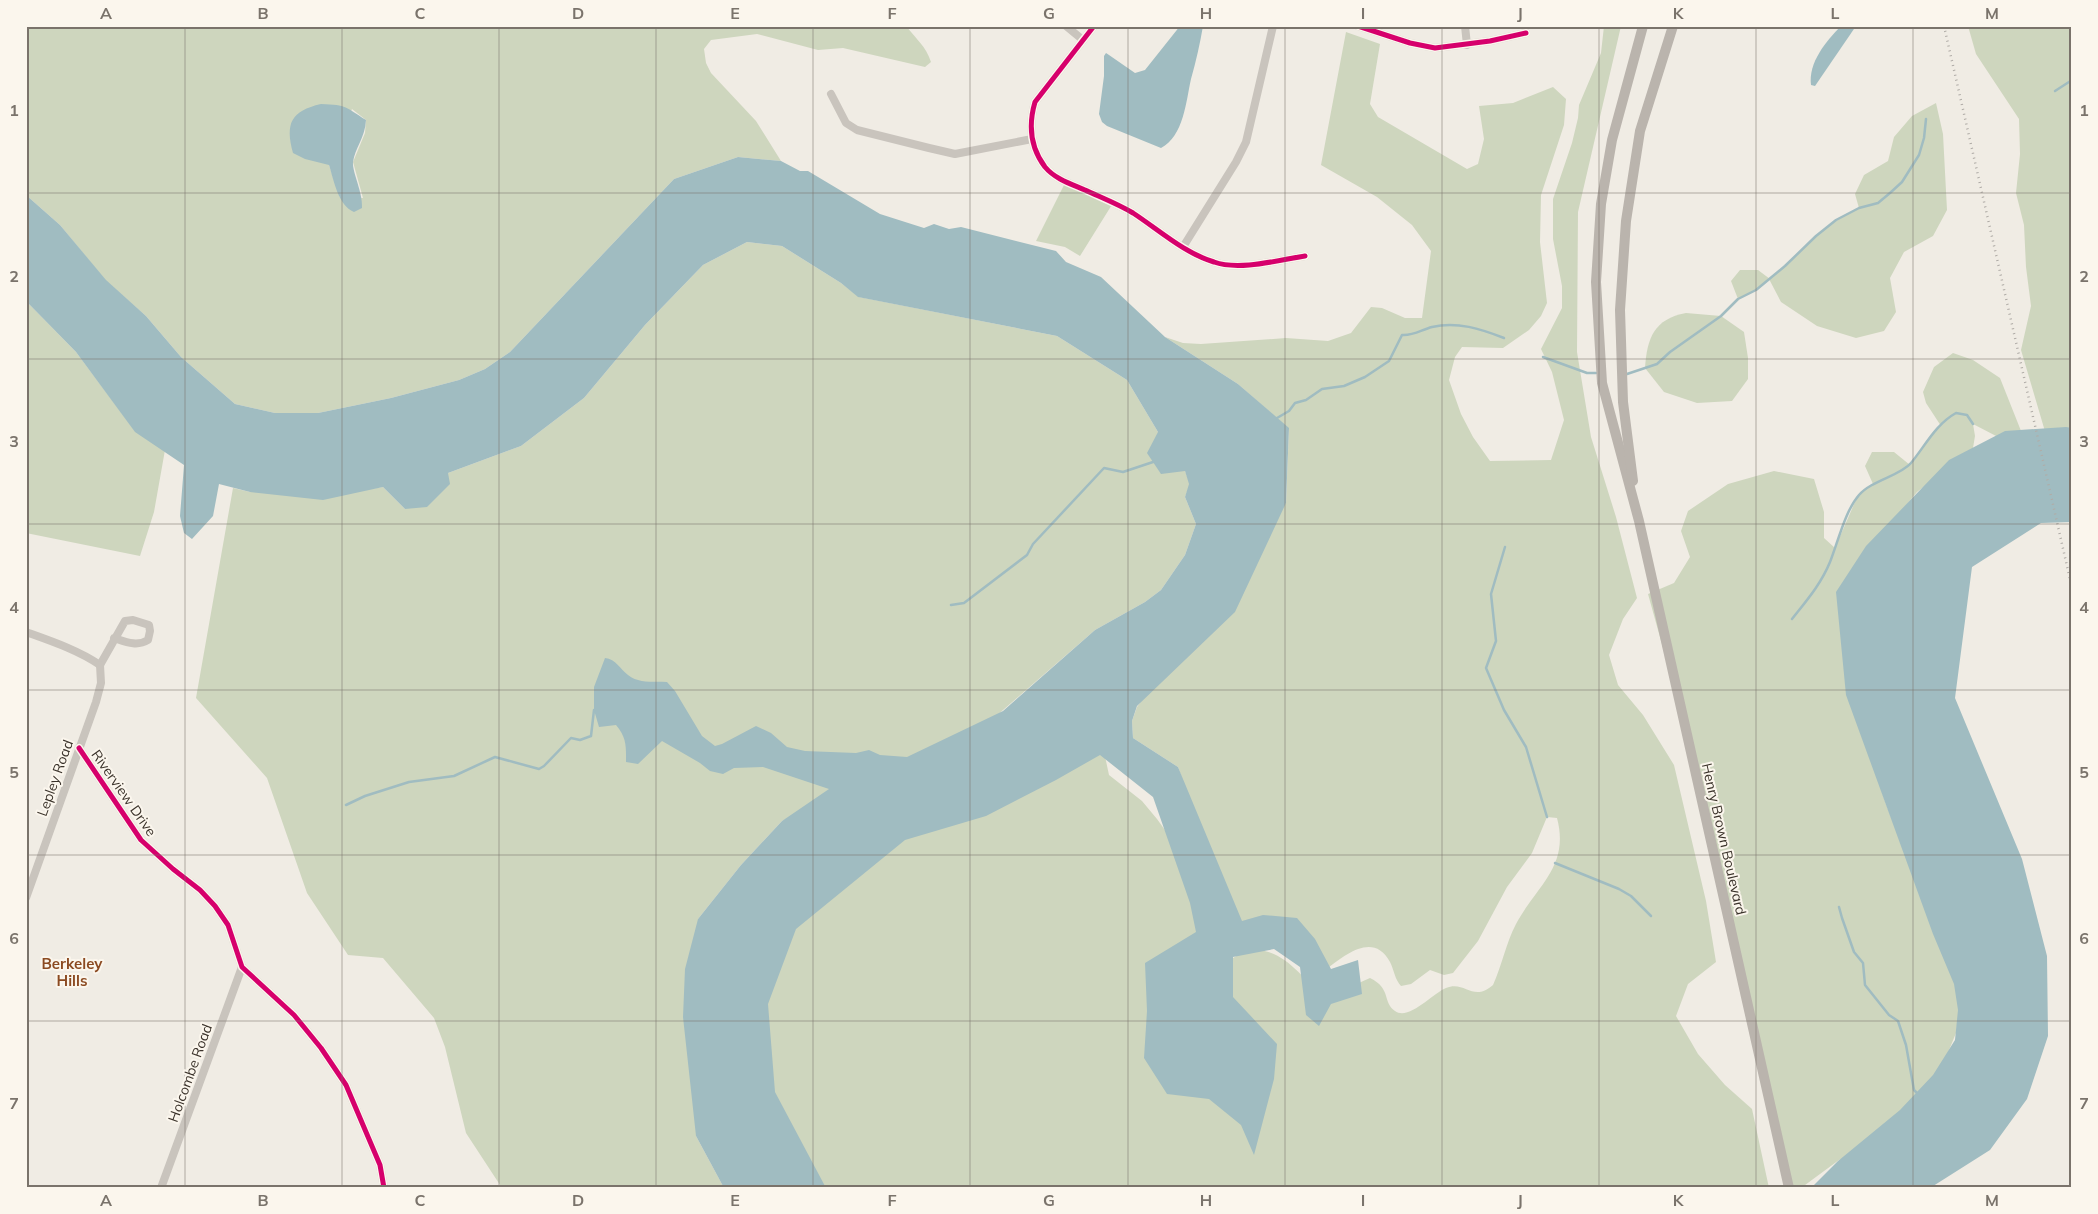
<svg xmlns="http://www.w3.org/2000/svg" width="2098" height="1214" font-family="Mulish,sans-serif">
  <rect width="100%" height="100%" fill="#f0ece4"/>
  <!-- green -->
  <g fill="#ced6be" fill-rule="evenodd">
    <path d="M26 26H906C916 39 926 46 931 62L925 67 843 48 818 50 757 34 711 40 704 49 706 63 711 73 756 121 781 161 738 157 674 179 510 352 485 369 459 380 391 398 318 413H275L235 404 181 357 146 316 106 281 60 225 26 195ZM352 109 366 120 365 133 353 162 363 198 340 197 329 165Z"/>
    <path d="M1604 26H1621L1578 212 1577 352 1591 437 1616 517 1637 598 1623 619 1609 655 1618 685 1643 715 1674 765 1706 901 1716 962 1688 984 1676 1016 1698 1054 1725 1085 1752 1109 1769 1188H794L745 996 780 893 1103 747 1109 775 1142 801 1157 819 1175 844 1229 961C1269 931 1298 971 1323 999L1370 978C1392 989 1382 1002 1395 1011 1409 1021 1433 993 1446 988 1465 980 1473 1003 1493 985 1502 965 1506 943 1516 924 1536 886 1570 867 1557 818L1547 817 1532 853 1507 887 1478 941 1453 973 1444 975 1430 970 1411 984 1401 986C1395 980 1394 970 1390 962 1374 932 1346 954 1328 968L1235 928 1178 767 1133 738 1132 721 1137 707 1286 503 1289 429 1238 384 1165 337 1183 343 1201 344 1286 338 1328 341 1351 333 1371 307 1382 308 1405 318H1422L1431 251 1412 225 1377 197 1321 165 1346 32 1380 44 1370 104 1378 117 1467 169 1478 164 1484 139 1479 106 1513 103 1553 87 1566 99 1564 125 1541 195 1540 242 1547 303 1541 316 1529 330 1503 348 1462 347 1455 357 1449 380 1461 414 1473 437 1490 461 1551 460 1564 420 1552 372 1541 349 1562 308V286L1553 239V199L1572 143 1578 118 1579 105 1601 53Z"/>
    <polygon points="1968,26 2072,26 2072,449 2049,445 2021,350 2031,306 2026,267 2024,225 2016,193 2020,154 2019,119 1976,54"/>
    <path d="M1936 103 1943 134 1947 210 1933 236 1904 252 1890 278 1896 312 1884 331 1856 338 1817 326 1781 302 1769 279 1756 290 1738 299 1731 281 1740 270H1758L1770 279C1786 265 1800 250 1816 236 1829 224 1844 216 1859 208L1855 194 1864 175 1888 161 1894 137 1912 116Z"/>
    <polygon points="1066,181 1113,203 1080,256 1065,247 1036,241"/>
    <polygon points="747,242 782,246 841,283 859,297 1057,336 1127,380 1158,432 1185,471 1190,484 1185,497 1196,524 1185,555 1161,590 1145,602 1095,630 988,723 782,821 741,865 698,919 696,1136 724,1188 502,1188 466,1133 445,1047 434,1018 383,958 348,955 307,893 267,778 196,698 233,488 250,492 370,489 383,487 405,509 448,473 521,446 584,398 645,325 703,265"/>
    <polygon points="26,301 76,352 135,431 165,450 154,512 140,556 26,533"/>
    <path d="M1686 313 1721 316 1744 332 1748 358V379L1732 401 1697 403 1664 392 1645 368C1647 338 1654 319 1686 313Z"/>
    <polygon points="1953,353 1973,360 2000,378 2027,446 1998,437 1973,424 1975,436 1973,448 1917,492 1888,527 1871,760 1886,804 1957,988 1959,1012 1956,1033 1938,1077 1858,1151 1839,1160 1801,1188 1788,1188 1673,684 1648,594 1674,583 1690,557 1681,531 1688,511 1728,484 1774,471 1814,479 1824,512 1824,538 1835,548 1858,495 1873,484 1865,466 1872,452 1894,452 1910,465 1933,432 1941,426 1926,403 1923,392 1934,367"/>
  </g>
  <!-- water -->
  <g fill="#a0bcc1">
    <path d="M1180 26H1203C1200 44 1196 61 1191 79 1186 101 1184 136 1161 148L1107 126 1102 122 1099 114 1104 76V56L1106 53 1109 55 1135 73 1145 70Z"/>
    <path d="M1841 26H1856L1815 86 1811 85C1808 63 1826 41 1841 26Z"/>
    <path d="M321 104C348 105 345 107 366 120 365 138 355 148 353 162 352 172 363 192 362 208L354 212C338 205 334 181 329 165L305 159 293 153C285 123 291 111 321 104Z"/>
    <path d="M738 157 781 161 800 171H808L880 214 924 228 934 224 949 229 961 227 1056 251 1066 262 1101 277 1165 337 1238 384 1289 428 1286 503 1235 612 1137 706 1132 721 1133 738 1178 767 1242 921 1263 915 1297 918 1315 939 1331 969 1358 960 1362 994 1331 1004 1319 1026 1306 1015 1300 967 1274 949 1233 957V997L1277 1044 1274 1079 1254 1155 1241 1125 1209 1099 1167 1094 1144 1058 1147 1011 1145 963 1196 932 1190 903 1153 797 1100 755 1056 780 986 816 905 840 796 929 768 1004 775 1092 826 1188H724L696 1136 683 1017 685 969 698 919 741 865 782 821 829 789 763 767 734 768 723 774 710 771 700 763 662 741 638 764 626 762C626 747 627 738 616 725L599 727 594 710V687L605 658C616 659 620 669 628 675 639 684 654 681 667 682L675 691 702 736 715 746 722 744 756 726 771 733 787 747 805 751 856 753 869 750 880 755 907 757 1003 711 1095 630 1145 602 1161 590 1185 555 1196 524 1185 497 1189 484 1185 471 1161 474 1147 453 1158 432 1127 380 1057 336 858 297 841 283 782 246 747 242 703 265 645 325 584 398 521 446 448 473 450 484 427 507 405 509 383 487 323 500 250 492 219 484 213 516 192 539 184 533 180 516 184 465 135 432 76 352 26 301V195L60 225 106 280 146 316 181 357 235 404 275 413H318L391 398 459 380 485 369 510 352 674 179Z"/>
    <polygon points="2066,427 2072,428 2072,522 2041,523 1972,567 1955,698 2022,859 2047,956 2048,1036 2027,1099 1990,1150 1930,1188 1811,1188 1838,1161 1900,1110 1933,1075 1955,1040 1958,1010 1954,984 1933,934 1846,695 1836,592 1866,546 1949,460 2005,431"/>
  </g>
  <g fill="none" stroke-linecap="round" stroke-linejoin="round">
    <!-- stream -->
    <g stroke="#a0bcc1" stroke-width="2.5">
      <polyline points="2055,91 2072,80"/>
      <polyline points="1543,357 1587,373 1596,373"/>
      <polyline points="1627,374 1657,364 1670,352 1721,316 1738,299 1756,290 1785,266 1816,236 1836,220 1859,208 1878,203 1890,193 1902,182 1919,155 1924,138 1926,119"/>
      <path d="M1277 418 1289 411 1295 403 1306 400 1322 389 1344 386 1365 377 1389 361 1402 335C1413 336 1421 330 1432 327 1457 321 1481 329 1504 338"/>
      <polyline points="1505,547 1491,594 1496,641 1486,668 1504,710 1526,747 1547,817"/>
      <polyline points="951,605 964,603 1027,555 1033,544 1104,468 1123,472 1153,462"/>
      <path d="M1792 619C1807 600 1821 584 1830 562 1838 542 1845 511 1859 495 1872 480 1900 476 1911 463 1925 446 1936 424 1956 413L1967 415 1973 424"/>
      <polyline points="346,805 365,796 409,782 454,776 495,757 539,769 544,766 571,738 580,740 591,736 594,710"/>
      <polyline points="1555,863 1619,889 1631,896 1651,916"/>
      <polyline points="1839,907 1842,918 1854,952 1863,963 1865,985 1889,1015 1898,1021 1906,1045 1914,1090 1919,1095"/>
    </g>
    <!-- minor -->
    <g stroke="#c9c4bd" stroke-width="8">
      <polyline points="1066,26 1083,40"/>
      <path d="M1094 26 1035 102C1028 126 1030 147 1045 167 1055 179 1071 184 1085 190 1100 197 1118 204 1133 213 1159 230 1184 253 1214 262 1239 271 1279 260 1305 256"/>
      <polyline points="1358,26 1410,43 1435,48 1490,41 1526,33"/>
      <polyline points="1465,26 1467,45"/>
      <polyline points="831,94 846,123 857,130 929,148 955,154 1032,139"/>
      <polyline points="1183,247 1236,162 1246,142 1273,26"/>
      <path d="M26 632C51 641 78 650 100 665"/>
      <path d="M100 665 125 621 133 620 149 625 150 631 148 640C137 647 126 642 114 638"/>
      <polyline points="79,748 141,840 173,869 200,890 215,906 228,925 242,967 294,1015 321,1048 346,1085 380,1165 384,1188"/>
      <polyline points="26,898 96,702 101,683 100,665"/>
      <polyline points="161,1188 242,967"/>
    </g>
    <!-- secondary -->
    <g stroke="#bab4ad" stroke-width="10">
      <polyline points="1643,26 1612,140 1601,204 1596,282 1602,383 1639,521 1789,1188"/>
      <polyline points="1633,481 1623,402 1620,310 1626,221 1640,131 1673,26"/>
    </g>
    <!-- rail -->
    <polyline stroke="#b0aca7" stroke-width="2.5" stroke-dasharray="1 4" stroke-linecap="butt" points="1944,26 2072,588"/>
    <defs>
      <g id="cycleway">
        <path d="M1094 26 1035 102C1028 126 1030 147 1045 167 1055 179 1071 184 1085 190 1100 197 1118 204 1133 213 1159 230 1184 253 1214 262 1239 271 1279 260 1305 256"/>
        <polyline points="1358,26 1410,43 1435,48 1490,41 1526,33"/>
        <polyline points="79,748 141,840 173,869 200,890 215,906 228,925 242,967 294,1015 321,1048 346,1085 380,1165 384,1188"/>
      </g>
    </defs>
    <!-- cycleway casing -->
    <use href="#cycleway" stroke="#fbf6ed" stroke-width="8"/>
    <!-- cycleway -->
    <use href="#cycleway" stroke="#d6006c" stroke-width="5"/>
  </g>
  <!-- grid -->
  <path fill="none" stroke="#7a736b" stroke-width="1" stroke-opacity="0.55" d="M185 26V1188M342 26V1188M499 26V1188M656 26V1188M813 26V1188M970 26V1188M1128 26V1188M1285 26V1188M1442 26V1188M1599 26V1188M1756 26V1188M1913 26V1188M26 193H2072M26 359H2072M26 524H2072M26 690H2072M26 855H2072M26 1021H2072"/>
  <g text-anchor="middle" dominant-baseline="central" stroke-width="4" stroke-linejoin="round" paint-order="stroke">
    <!-- street labels -->
    <g font-size="14" fill="#3a322a" stroke="#fbf6ed">
      <text transform="translate(55 778) rotate(-70)">Lepley Road</text>
      <text transform="translate(124 793) rotate(55)">Riverview Drive</text>
      <text transform="translate(1724 839) rotate(77)">Henry Brown Boulevard</text>
      <text transform="translate(190 1073) rotate(-70)">Holcombe Road</text>
    </g>
    <!-- neighbourhood labels -->
    <g font-size="15" font-weight="bold" fill="#8b4a21" stroke="#fbf6ed">
      <text x="72" y="963">Berkeley<tspan x="72" dy="17">Hills</tspan></text>
    </g>
  </g>
  <!-- border -->
  <rect width="2098" height="1214" fill="none" stroke="#fbf6ed" stroke-width="55"/>
  <rect x="28" y="28" width="2042" height="1158" fill="none" stroke="#7a736b" stroke-width="2"/>
  <g font-size="16" text-anchor="middle" font-weight="bold" fill="#7a736b">
    <text x="106" y="19">A</text>
    <text x="263" y="19">B</text>
    <text x="420" y="19">C</text>
    <text x="578" y="19">D</text>
    <text x="735" y="19">E</text>
    <text x="892" y="19">F</text>
    <text x="1049" y="19">G</text>
    <text x="1206" y="19">H</text>
    <text x="1363" y="19">I</text>
    <text x="1520" y="19">J</text>
    <text x="1678" y="19">K</text>
    <text x="1835" y="19">L</text>
    <text x="1992" y="19">M</text>
    <text x="14" y="116">1</text>
    <text x="2084" y="116">1</text>
    <text x="14" y="282">2</text>
    <text x="2084" y="282">2</text>
    <text x="14" y="447">3</text>
    <text x="2084" y="447">3</text>
    <text x="14" y="613">4</text>
    <text x="2084" y="613">4</text>
    <text x="14" y="778">5</text>
    <text x="2084" y="778">5</text>
    <text x="14" y="944">6</text>
    <text x="2084" y="944">6</text>
    <text x="14" y="1109">7</text>
    <text x="2084" y="1109">7</text>
    <text x="106" y="1206">A</text>
    <text x="263" y="1206">B</text>
    <text x="420" y="1206">C</text>
    <text x="578" y="1206">D</text>
    <text x="735" y="1206">E</text>
    <text x="892" y="1206">F</text>
    <text x="1049" y="1206">G</text>
    <text x="1206" y="1206">H</text>
    <text x="1363" y="1206">I</text>
    <text x="1520" y="1206">J</text>
    <text x="1678" y="1206">K</text>
    <text x="1835" y="1206">L</text>
    <text x="1992" y="1206">M</text>
  </g>
</svg>
